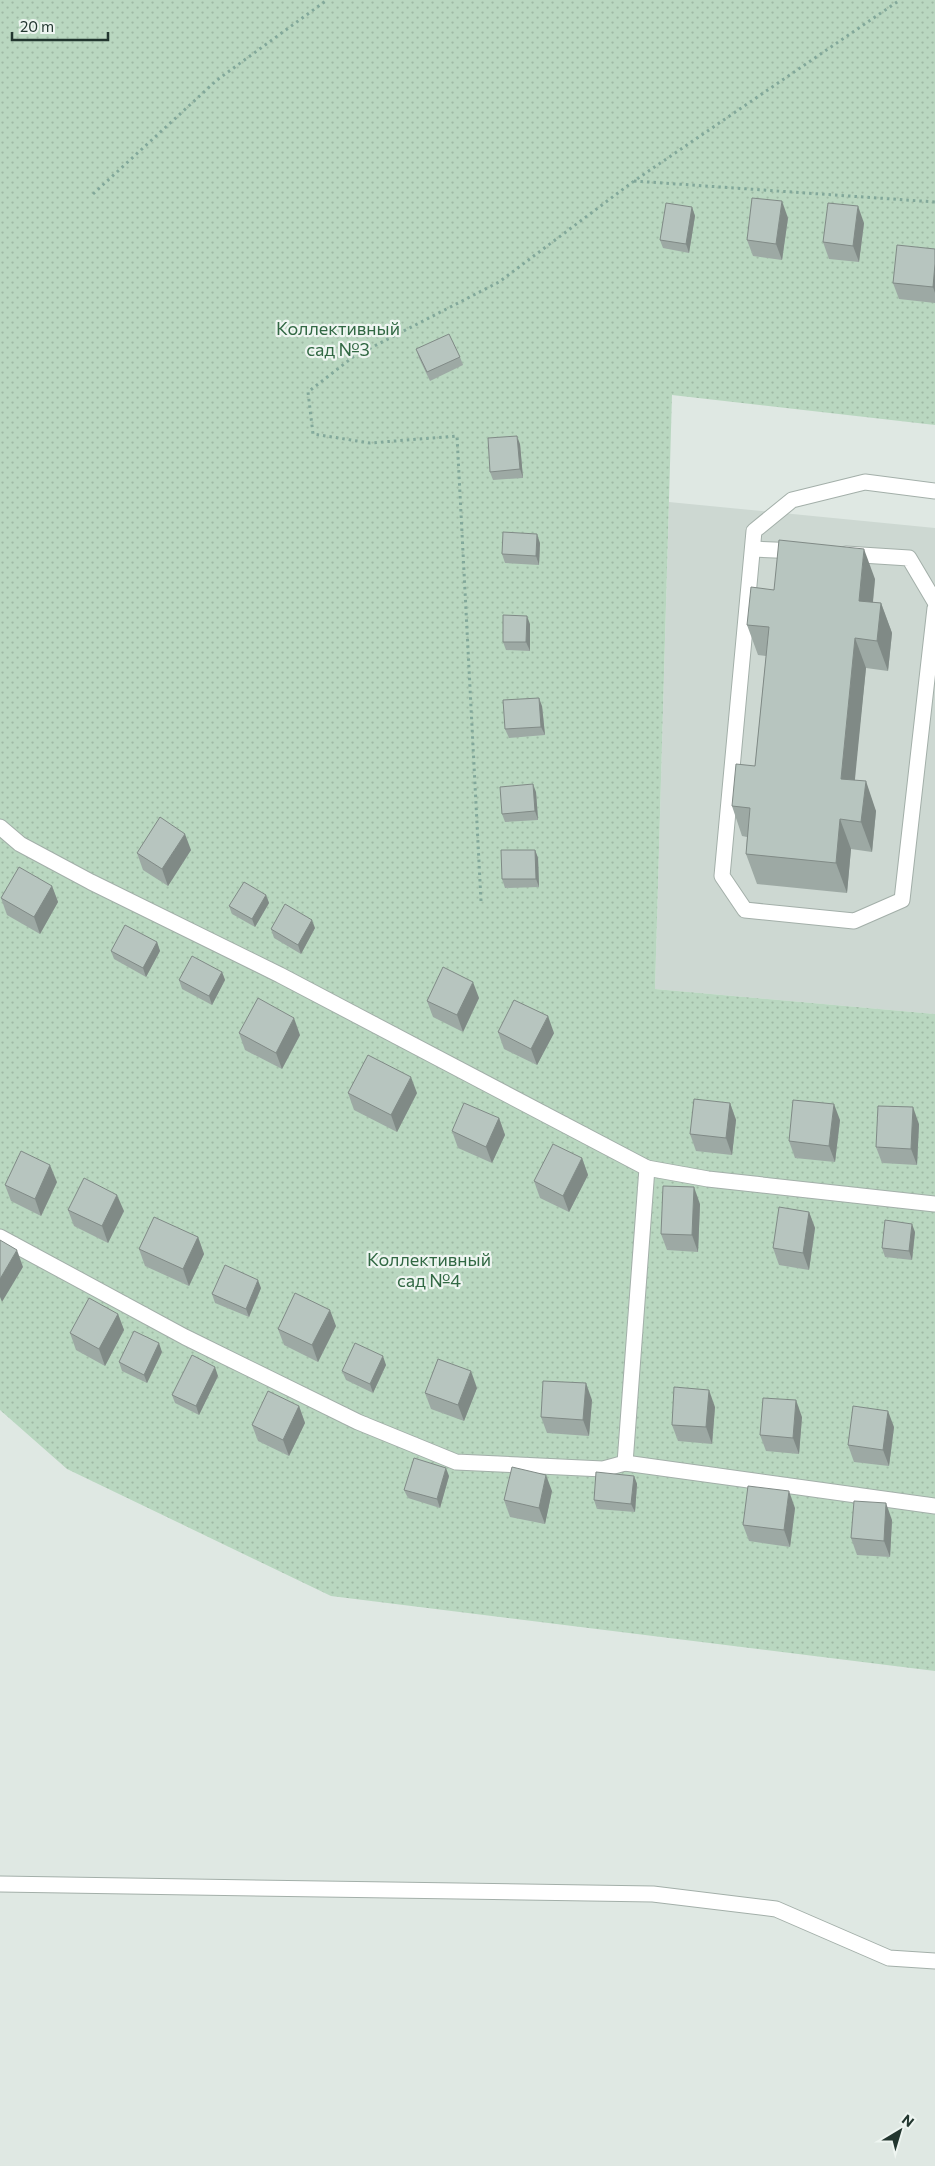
<svg xmlns="http://www.w3.org/2000/svg" width="935" height="2166" font-family="Commissioner,sans-serif">
  <defs>
    <pattern id="grass-dots" width="8" height="8" patternUnits="userSpaceOnUse" patternTransform="scale(1.25)"><rect width="8" height="8" fill="#b9d7c0"/><path d="M2 2h.1M6 6h.1" fill="none" stroke="#9fb9a5" stroke-width="1.8" stroke-linecap="round"/></pattern>
  </defs>
  <rect width="100%" height="100%" fill="#dfe8e3"/>
  <!-- built -->
  <polygon fill="#cdd8d2" points="669,502 935,528 935,1014 655,989"/>
  <!-- grass -->
  <polygon fill="url(#grass-dots)" points="0,0 935,0 935,425 672,395 655,989 935,1014 935,1671 331,1596 67,1469 0,1410"/>
  <g fill="none" stroke-linecap="round" stroke-linejoin="round">
    <defs>
      <g id="minor">
        <polyline points="935,491 865,482 792,500 754,531 722,876 745,910 854,921 902,900 935,608"/>
        <polyline points="753,549 799,551"/>
        <polyline points="846,554 909,558 935,602"/>
        <polyline points="0,827 20,844 91,882 280,975 647,1168 625,1463 603,1469 456,1462 358,1422 185,1337 0,1237"/>
        <polyline points="647,1168 708,1179 935,1204"/>
        <polyline points="625,1463 935,1506"/>
        <polyline points="0,1884 653,1894 776,1909 889,1958 935,1961"/>
      </g>
    </defs>
    <!-- minor casing -->
    <use href="#minor" stroke="#a3afa9" stroke-width="17"/>
    <!-- path -->
    <g stroke="#82a89a" stroke-width="3" stroke-dasharray="2.5 4" stroke-linecap="butt">
      <polyline points="634,181 935,202"/>
      <polyline points="93,194 217,80 327,0"/>
      <polyline points="481,901 457,436 370,443 313,434 308,392 353,357 499,282 634,181 900,0"/>
    </g>
    <!-- minor -->
    <use href="#minor" stroke="#fff" stroke-width="15"/>
  </g>
  <!-- wall -->
  <g fill="#9da9a4">
    <polygon points="692,207 695,216 689,253 663,248 660,240"/>
    <polygon points="788,218 782,260 753,256 747,240"/>
    <polygon points="864,223 859,262 829,259 823,242"/>
    <polygon points="935,249 935,303 899,299 893,283"/>
    <polygon points="416,349 460,357 463,365 430,381 419,358"/>
    <polygon points="520,444 523,478 493,480 490,472"/>
    <polygon points="540,543 539,565 505,563 502,554"/>
    <polygon points="875,579 873,602 881,603 892,633 888,671 866,668 854,780 876,811 872,852 851,849 847,893 757,884 746,854 747,837 742,836 732,806 755,766 766,656 758,655 747,625 774,590"/>
    <polygon points="530,624 530,651 506,650 503,642"/>
    <polygon points="542,706 545,735 509,738 505,729"/>
    <polygon points="536,792 538,820 505,822 502,814"/>
    <polygon points="191,850 168,886 143,870 137,853"/>
    <polygon points="535,850 538,858 539,887 505,888 502,879"/>
    <polygon points="52,886 58,902 40,934 7,915 1,898"/>
    <polygon points="266,895 269,903 255,927 232,914 229,906"/>
    <polygon points="315,928 301,954 274,938 271,929"/>
    <polygon points="157,942 160,951 146,977 114,959 111,951"/>
    <polygon points="222,972 225,980 212,1005 182,989 179,980"/>
    <polygon points="479,998 463,1032 433,1017 427,1001"/>
    <polygon points="498,1032 554,1033 537,1065 504,1049"/>
    <polygon points="239,1033 300,1035 282,1069 245,1050"/>
    <polygon points="348,1093 417,1093 397,1132 354,1110"/>
    <polygon points="730,1103 736,1120 732,1155 696,1151 690,1134"/>
    <polygon points="499,1118 505,1135 492,1163 458,1148 452,1131"/>
    <polygon points="840,1120 835,1162 795,1158 789,1141"/>
    <polygon points="919,1124 917,1165 882,1163 876,1147"/>
    <polygon points="582,1158 588,1175 569,1212 540,1198 534,1181"/>
    <polygon points="57,1182 41,1216 11,1201 5,1185"/>
    <polygon points="700,1204 698,1252 667,1250 661,1234"/>
    <polygon points="68,1210 124,1211 108,1243 74,1226"/>
    <polygon points="809,1212 815,1228 809,1270 779,1265 773,1248"/>
    <polygon points="915,1232 912,1260 885,1257 882,1248"/>
    <polygon points="198,1237 204,1254 189,1286 145,1266 139,1249"/>
    <polygon points="261,1288 249,1317 215,1303 212,1294"/>
    <polygon points="118,1314 124,1330 105,1366 76,1350 70,1333"/>
    <polygon points="336,1326 318,1362 284,1345 278,1329"/>
    <polygon points="162,1352 147,1383 122,1371 119,1362"/>
    <polygon points="386,1365 373,1393 346,1380 342,1371"/>
    <polygon points="218,1376 199,1415 175,1403 172,1395"/>
    <polygon points="477,1388 464,1421 431,1409 425,1393"/>
    <polygon points="592,1400 589,1436 547,1433 541,1417"/>
    <polygon points="299,1406 305,1423 289,1456 258,1441 252,1425"/>
    <polygon points="715,1407 712,1444 678,1441 672,1425"/>
    <polygon points="802,1417 799,1454 766,1451 760,1435"/>
    <polygon points="894,1427 889,1466 854,1462 848,1445"/>
    <polygon points="449,1476 440,1508 408,1498 404,1490"/>
    <polygon points="634,1476 637,1484 635,1512 597,1509 594,1500"/>
    <polygon points="552,1491 545,1524 510,1517 504,1500"/>
    <polygon points="795,1508 790,1547 749,1541 743,1525"/>
    <polygon points="892,1520 890,1557 857,1555 851,1538"/>
  </g>
  <!-- shaded-wall -->
  <g fill="#808a86">
    <polygon points="782,201 788,218 782,260 776,244"/>
    <polygon points="858,206 864,223 859,262 853,246"/>
    <polygon points="692,207 695,216 689,253 686,244"/>
    <polygon points="935,264 935,293 933,287"/>
    <polygon points="517,436 520,444 523,478 520,469"/>
    <polygon points="537,534 540,543 539,565 536,556"/>
    <polygon points="864,549 875,579 870,631 859,601"/>
    <polygon points="881,603 892,633 888,671 877,641"/>
    <polygon points="527,616 530,624 530,651 526,642"/>
    <polygon points="855,638 866,668 852,809 841,779"/>
    <polygon points="539,698 542,706 545,735 541,727"/>
    <polygon points="866,781 876,811 872,852 861,822"/>
    <polygon points="533,784 536,792 538,820 535,811"/>
    <polygon points="840,819 851,849 847,893 836,863"/>
    <polygon points="185,834 191,850 168,886 162,869"/>
    <polygon points="535,850 538,858 539,887 536,879"/>
    <polygon points="52,886 58,902 40,934 34,917"/>
    <polygon points="266,895 269,903 255,927 252,919"/>
    <polygon points="312,920 315,928 301,954 298,945"/>
    <polygon points="157,942 160,951 146,977 143,968"/>
    <polygon points="222,972 225,980 212,1005 209,996"/>
    <polygon points="473,982 479,998 463,1032 457,1015"/>
    <polygon points="548,1016 554,1033 537,1065 531,1049"/>
    <polygon points="294,1018 300,1035 282,1069 276,1053"/>
    <polygon points="411,1077 417,1093 397,1132 391,1115"/>
    <polygon points="730,1103 736,1120 732,1155 726,1138"/>
    <polygon points="834,1104 840,1120 835,1162 829,1146"/>
    <polygon points="913,1107 919,1124 917,1165 911,1149"/>
    <polygon points="499,1118 505,1135 492,1163 486,1147"/>
    <polygon points="582,1158 588,1175 569,1212 563,1196"/>
    <polygon points="50,1165 57,1182 41,1216 35,1199"/>
    <polygon points="694,1187 700,1204 698,1252 692,1235"/>
    <polygon points="117,1195 124,1211 108,1243 102,1226"/>
    <polygon points="809,1212 815,1228 809,1270 803,1253"/>
    <polygon points="912,1224 915,1232 912,1260 909,1251"/>
    <polygon points="198,1237 204,1254 189,1286 183,1269"/>
    <polygon points="17,1250 23,1267 2,1302 0,1297 0,1279"/>
    <polygon points="258,1280 261,1288 249,1317 246,1309"/>
    <polygon points="330,1310 336,1326 318,1362 312,1345"/>
    <polygon points="118,1314 124,1330 105,1366 99,1349"/>
    <polygon points="159,1343 162,1352 147,1383 144,1375"/>
    <polygon points="383,1356 386,1365 373,1393 370,1384"/>
    <polygon points="215,1367 218,1376 199,1415 196,1406"/>
    <polygon points="471,1371 477,1388 464,1421 458,1405"/>
    <polygon points="586,1383 592,1400 589,1436 583,1420"/>
    <polygon points="709,1390 715,1407 712,1444 706,1427"/>
    <polygon points="796,1400 802,1417 799,1454 793,1438"/>
    <polygon points="299,1406 305,1423 289,1456 283,1440"/>
    <polygon points="888,1411 894,1427 889,1466 883,1450"/>
    <polygon points="446,1468 449,1476 440,1508 437,1499"/>
    <polygon points="546,1475 552,1491 545,1524 539,1508"/>
    <polygon points="634,1476 637,1484 635,1512 631,1504"/>
    <polygon points="789,1491 795,1508 790,1547 784,1530"/>
    <polygon points="886,1503 892,1520 890,1557 884,1541"/>
  </g>
  <!-- building -->
  <g fill="#b7c5bf" stroke="#808a86">
    <polygon points="752,198 782,201 776,244 747,240"/>
    <polygon points="666,203 692,207 686,244 660,240"/>
    <polygon points="828,203 858,206 853,246 823,242"/>
    <polygon points="897,245 935,249 935,264 933,287 893,283"/>
    <polygon points="449,334 460,357 427,372 416,349"/>
    <polygon points="517,436 520,469 490,472 488,438"/>
    <polygon points="503,532 537,534 536,556 502,554"/>
    <polygon points="779,540 864,549 859,601 881,603 877,641 855,638 841,779 866,781 861,822 840,819 836,863 746,854 750,808 732,806 736,764 755,766 769,627 747,625 751,587 774,590"/>
    <polygon points="503,615 527,616 526,642 503,642"/>
    <polygon points="539,698 541,727 505,729 503,700"/>
    <polygon points="533,784 535,811 502,814 500,787"/>
    <polygon points="160,817 185,834 162,869 137,853"/>
    <polygon points="501,850 535,850 536,879 502,879"/>
    <polygon points="19,867 52,886 34,917 1,898"/>
    <polygon points="244,882 266,895 252,919 229,906"/>
    <polygon points="285,904 312,920 298,945 271,929"/>
    <polygon points="125,925 157,942 143,968 111,951"/>
    <polygon points="192,956 222,972 209,996 179,980"/>
    <polygon points="443,967 473,982 457,1015 427,1001"/>
    <polygon points="258,998 294,1018 276,1053 239,1033"/>
    <polygon points="514,1000 548,1016 531,1049 498,1032"/>
    <polygon points="368,1055 411,1077 391,1115 348,1093"/>
    <polygon points="694,1099 730,1103 726,1138 690,1134"/>
    <polygon points="793,1100 834,1104 829,1146 789,1141"/>
    <polygon points="464,1103 499,1118 486,1147 452,1131"/>
    <polygon points="878,1106 913,1107 911,1149 876,1147"/>
    <polygon points="553,1144 582,1158 563,1196 534,1181"/>
    <polygon points="21,1151 50,1165 35,1199 5,1185"/>
    <polygon points="84,1178 117,1195 102,1226 68,1210"/>
    <polygon points="663,1186 694,1187 692,1235 661,1234"/>
    <polygon points="779,1207 809,1212 803,1253 773,1248"/>
    <polygon points="154,1217 198,1237 183,1269 139,1249"/>
    <polygon points="885,1220 912,1224 909,1251 882,1248"/>
    <polygon points="0,1240 17,1250 0,1279"/>
    <polygon points="225,1265 258,1280 246,1309 212,1294"/>
    <polygon points="295,1293 330,1310 312,1345 278,1329"/>
    <polygon points="89,1298 118,1314 99,1349 70,1333"/>
    <polygon points="134,1331 159,1343 144,1375 119,1362"/>
    <polygon points="355,1343 383,1356 370,1384 342,1371"/>
    <polygon points="192,1355 215,1367 196,1406 172,1395"/>
    <polygon points="438,1359 471,1371 458,1405 425,1393"/>
    <polygon points="543,1381 586,1383 583,1420 541,1417"/>
    <polygon points="674,1387 709,1390 706,1427 672,1425"/>
    <polygon points="268,1391 299,1406 283,1440 252,1425"/>
    <polygon points="763,1398 796,1400 793,1438 760,1435"/>
    <polygon points="853,1406 888,1411 883,1450 848,1445"/>
    <polygon points="414,1458 446,1468 437,1499 404,1490"/>
    <polygon points="512,1467 546,1475 539,1508 504,1500"/>
    <polygon points="596,1472 634,1476 631,1504 594,1500"/>
    <polygon points="748,1486 789,1491 784,1530 743,1525"/>
    <polygon points="854,1501 886,1503 884,1541 851,1538"/>
  </g>
  <g text-anchor="middle" dominant-baseline="central" stroke-width="4.5" stroke-linejoin="round" paint-order="stroke">
    <!-- park labels -->
    <g font-size="18" fill="#316843" stroke="#eef5f1">
      <text x="338" y="328">Коллективный<tspan x="338" dy="21">сад №3</tspan></text>
      <text x="429" y="1259">Коллективный<tspan x="429" dy="21">сад №4</tspan></text>
    </g>
  </g>
  <!-- north arrow -->
  <g transform="translate(900 2131) rotate(38)" stroke="#eef5f1" stroke-width="4" paint-order="stroke">
  <path d="M0-4L9 19L0 12L-9 19Z" fill="#22362f"/>
  <text y="-8" font-size="14" font-weight="bold" text-anchor="middle" fill="#22362f">N</text>
  </g>
  <!-- scale -->
  <path d="M12 32v8h96v-8" fill="none" stroke="#22362f" stroke-width="2.5"/>
  <text x="20" y="32" font-size="15" fill="#22362f" stroke="#eef5f1" stroke-width="4" paint-order="stroke">20 m</text>
</svg>
